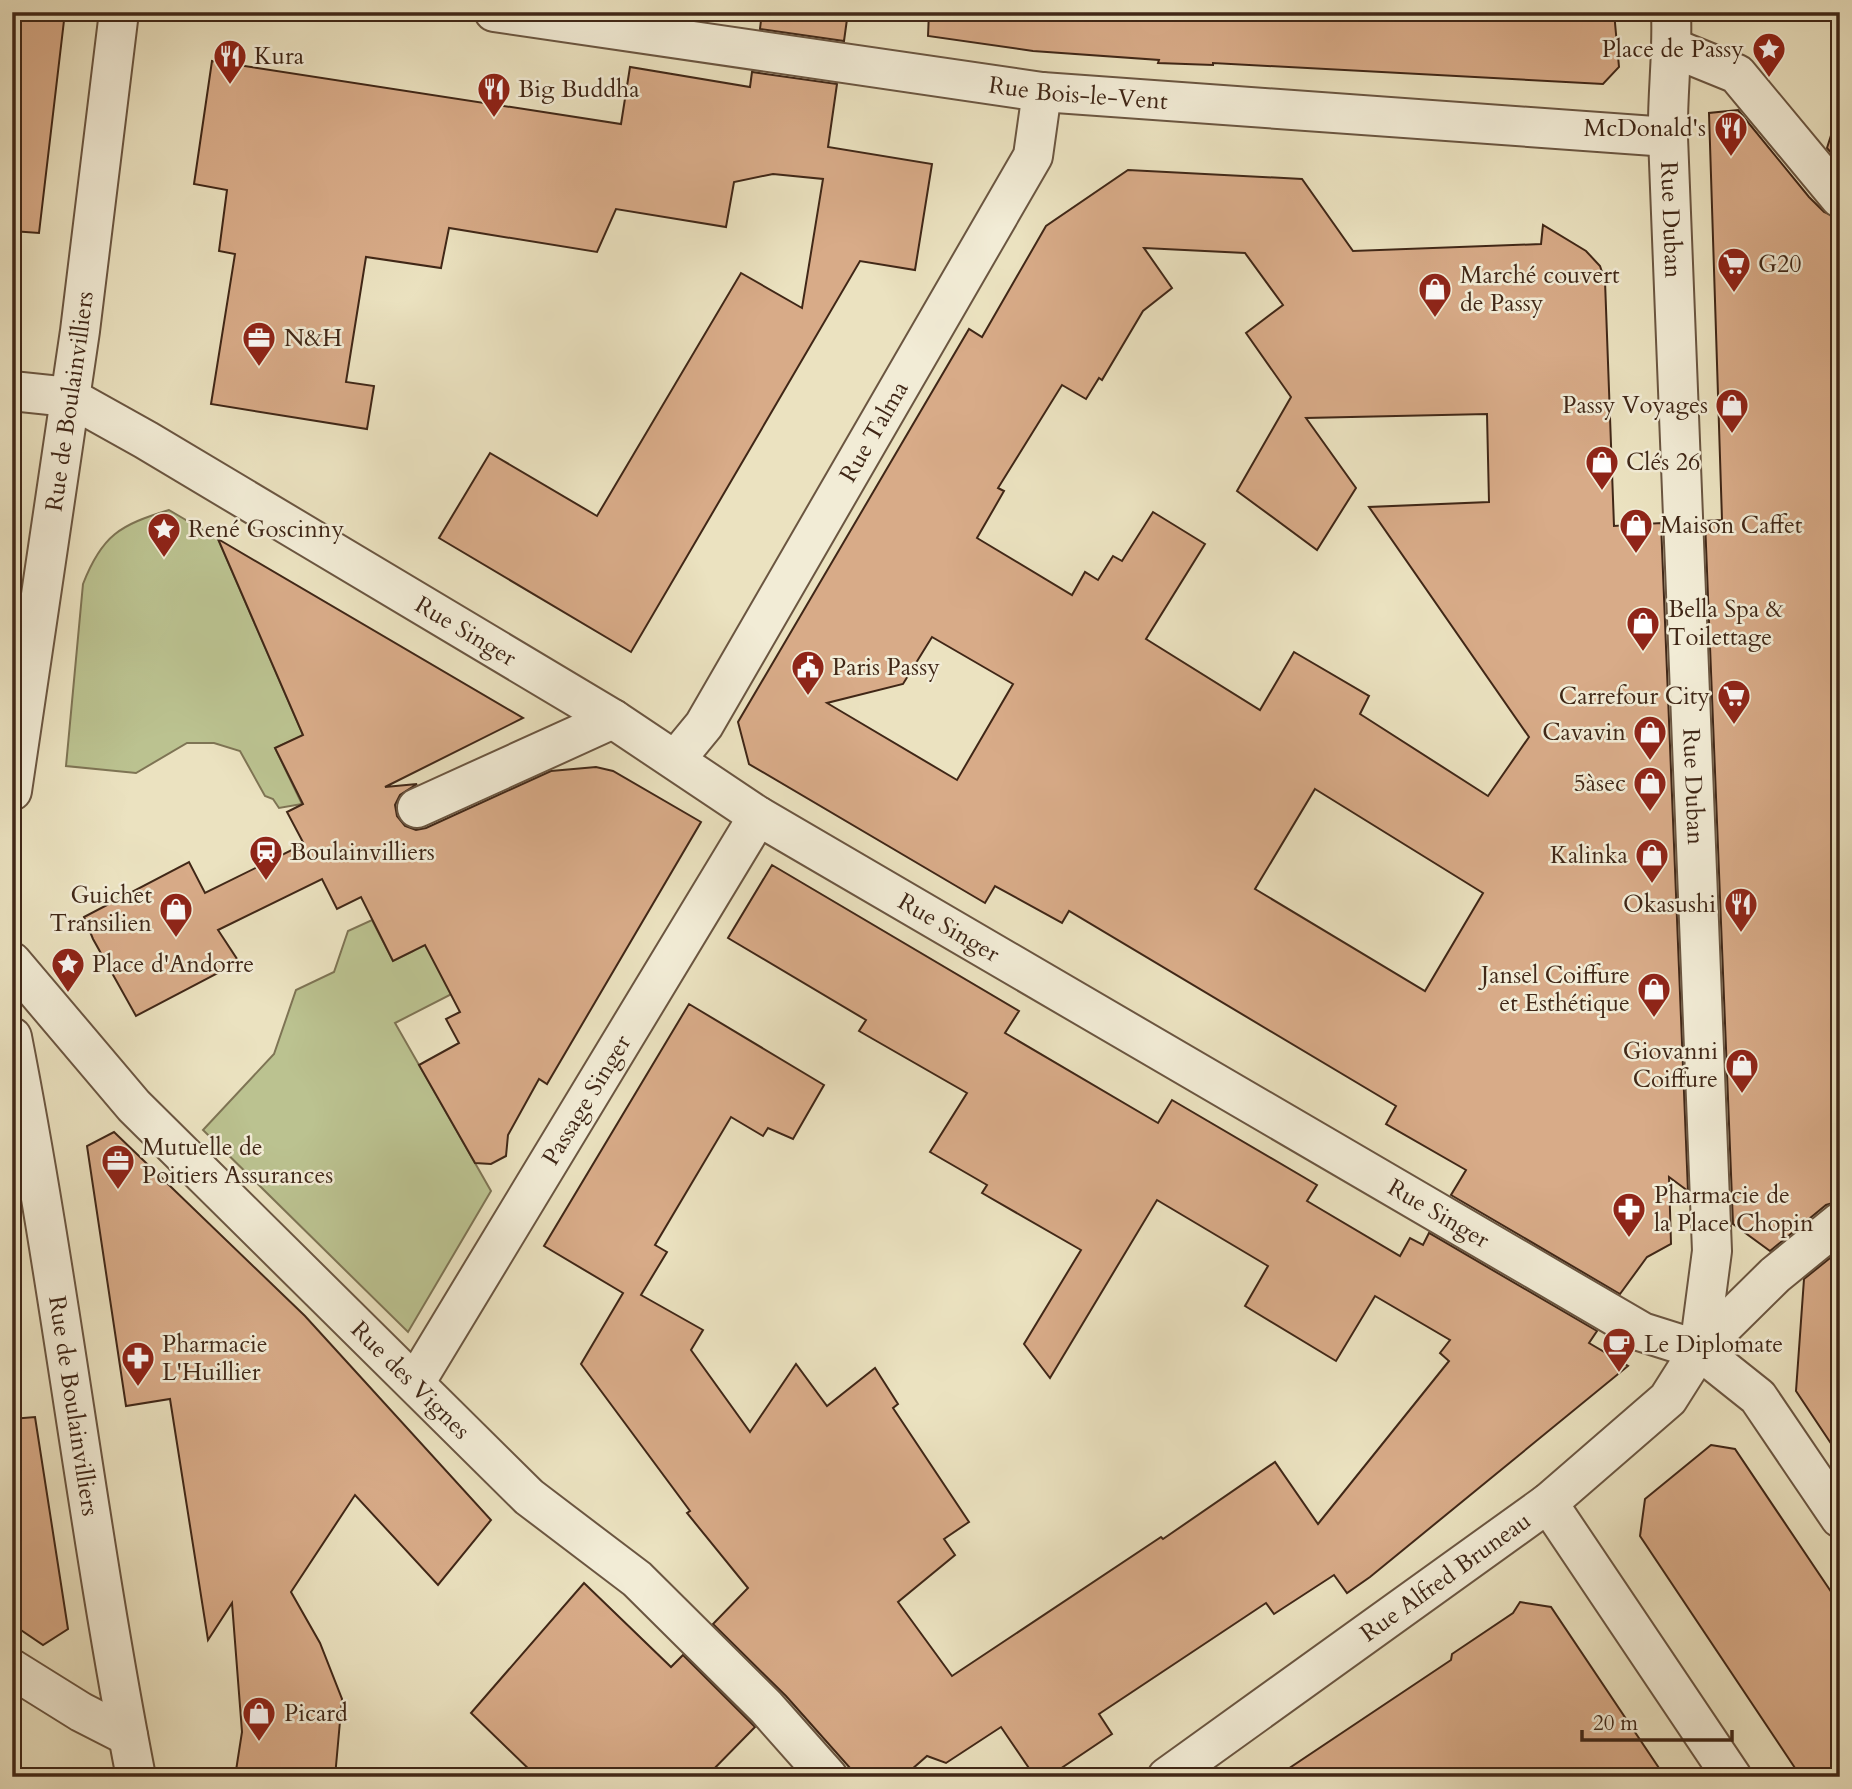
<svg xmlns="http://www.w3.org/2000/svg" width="1852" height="1789" font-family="Cardo,serif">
  <rect width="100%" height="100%" fill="#ebe2c0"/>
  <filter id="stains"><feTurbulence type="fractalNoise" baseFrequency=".00286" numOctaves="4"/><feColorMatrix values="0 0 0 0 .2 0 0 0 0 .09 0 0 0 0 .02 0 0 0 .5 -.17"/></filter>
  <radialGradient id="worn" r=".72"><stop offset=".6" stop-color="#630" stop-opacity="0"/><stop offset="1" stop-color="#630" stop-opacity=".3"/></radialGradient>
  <!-- green -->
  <g fill="#bbc290" stroke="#7e7454" stroke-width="2">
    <path d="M169 510 218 539 310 751 321 795 295 739 275 748 302 804 279 808 273 799 265 796 240 751 214 743H187L136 773 66 766 83 584C102 535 120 525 169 510Z"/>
    <polygon points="388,898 479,980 395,1023 491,1191 408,1332 203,1130 274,1054 296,990 334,972 348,931 372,920 393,961 413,951"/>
  </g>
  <!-- building -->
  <g fill="#d8ab88" stroke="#402717" stroke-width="2" fill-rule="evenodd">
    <polygon points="12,12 65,12 39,233 12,231"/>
    <polygon points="762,12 848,12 844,41 760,29"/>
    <polygon points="929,12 1614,12 1619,67 1603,84 1213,63 1213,65 1158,63 1159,60 1033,51 928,36"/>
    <polygon points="212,61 621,124 630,67 750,87 752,72 837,84 828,147 932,164 915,270 860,261 631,652 439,538 490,453 597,516 741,273 802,308 823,179 773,174 734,182 726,227 616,209 597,252 449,228 441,268 366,257 346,382 374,386 367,429 211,404 235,254 219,251 227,190 194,184"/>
    <polygon points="1738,110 1809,197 1824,212 1840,219 1840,1201 1826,1205 1770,1251 1733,1224 1705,521 1722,520 1709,113"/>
    <polygon points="1834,126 1840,127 1840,163 1827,148"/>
    <path d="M1128 170 1302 179 1353 251 1541 244 1543 225 1586 251 1600 266 1605 281 1614 526 1661 523 1688 1191 1669 1177 1671 1244 1647 1257 1620 1294 1451 1195 1466 1170 1386 1124 1396 1106 1069 911 1062 923 995 886 985 903 749 764 738 722 969 329 982 337 1046 226ZM1144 248 1245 253 1283 305 1246 333 1291 397 1237 491 1317 550 1356 488 1306 418 1487 414 1489 502 1369 507 1529 737 1488 796 1360 714 1369 696 1294 652 1260 710 1146 639 1205 544 1153 512 1122 561 1113 556 1098 580 1085 572 1072 595 977 538 1004 491 998 488 1062 385 1086 399 1099 378 1102 380 1143 311 1172 288ZM932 637 1013 684 957 780 827 703 903 684ZM1315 789 1483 893 1425 991 1255 889Z"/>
    <polygon points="218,539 523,718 385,787 417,784 400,795 395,805 397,816 405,826 416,830 426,828 551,771 596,767 613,771 701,822 547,1084 539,1079 508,1135 506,1156 491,1164 475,1163 419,1065 459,1043 446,1019 460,1012 425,945 393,961 361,897 337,909 322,879 218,930 239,962 136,1016 93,939 84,917 189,862 205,893 304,844 287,812 303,804 275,748 303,735"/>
    <polygon points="772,865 1019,1011 1005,1033 1158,1123 1172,1100 1317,1185 1307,1201 1400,1256 1410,1238 1423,1245 1429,1233 1597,1331 1589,1343 1628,1366 1370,1577 1347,1593 1334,1575 1274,1614 1266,1603 1099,1714 1112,1734 1048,1777 1035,1777 1001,1727 946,1763 927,1756 903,1777 858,1777 786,1696 713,1624 748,1588 687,1513 690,1511 581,1364 623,1293 544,1246 689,1004 824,1085 793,1139 768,1128 763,1136 731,1117 655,1245 667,1252 641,1295 703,1330 691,1350 750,1432 796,1364 827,1406 875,1368 898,1404 893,1408 969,1522 944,1539 955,1555 898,1602 952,1676 1161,1537 1163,1539 1275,1462 1318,1524 1449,1361 1440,1353 1450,1340 1375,1296 1336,1361 1245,1306 1268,1266 1157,1200 1050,1378 1024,1344 1081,1250 982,1193 987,1185 930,1152 967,1093 859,1031 866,1020 728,938"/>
    <polygon points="114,1132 305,1316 491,1520 438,1585 355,1495 291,1592 320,1643 342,1699 335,1777 235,1777 242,1732 232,1603 208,1640 170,1399 126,1406 87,1146"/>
    <polygon points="1840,1250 1840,1457 1796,1391 1804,1279"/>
    <polygon points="35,1417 68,1629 43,1645 12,1624 12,1419"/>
    <polygon points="1711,1445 1735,1449 1840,1605 1840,1777 1801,1777 1640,1536 1645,1499"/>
    <polygon points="584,1583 671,1667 683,1655 755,1727 706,1777 537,1777 471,1713"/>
    <polygon points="1520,1602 1551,1607 1665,1777 1276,1777 1451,1660 1452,1654 1513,1613"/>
  </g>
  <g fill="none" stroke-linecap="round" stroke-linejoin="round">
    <defs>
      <g id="minor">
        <path id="s1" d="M494 12 1042 92 1668 137"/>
        <path id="s2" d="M1671 12C1673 54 1667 95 1668 137L1712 1251 1699 1350"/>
        <polyline points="1673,48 1737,74 1840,198"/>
        <path id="s3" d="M12 391 69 397 146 440 613 719 758 816 1642 1332 1699 1350 1758 1397 1840 1518"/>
        <path id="s4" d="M676 759 704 725 1033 156 1042 92"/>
        <path id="s5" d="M12 791 80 331 119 12"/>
        <polyline points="417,808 613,719"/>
        <path id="s6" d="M12 962 134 1106 529 1497 637 1579 766 1707 828 1777"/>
        <path id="s7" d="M12 1037C60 1282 88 1531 136 1777"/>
        <path id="s8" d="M415 1383 758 816"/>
        <polyline points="1548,1503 1732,1777"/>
        <polyline points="12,1669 81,1712 128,1736"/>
        <path id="s9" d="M1167 1777 1548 1503 1668 1399 1699 1350 1775 1275 1840 1222"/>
      </g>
    </defs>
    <!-- minor casing -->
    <use href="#minor" stroke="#6b5641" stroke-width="42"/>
    <!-- minor -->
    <use href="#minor" stroke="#f2ecd6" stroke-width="38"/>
  </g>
  <!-- icons -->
  <defs>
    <symbol id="sight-pin" viewBox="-11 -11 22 30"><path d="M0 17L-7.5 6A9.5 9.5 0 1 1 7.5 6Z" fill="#8f2418" stroke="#f2ecd6"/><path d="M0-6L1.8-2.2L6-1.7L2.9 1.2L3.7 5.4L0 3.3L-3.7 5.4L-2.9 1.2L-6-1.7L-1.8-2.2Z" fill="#fff"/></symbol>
    <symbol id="restaurant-pin" viewBox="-11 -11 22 30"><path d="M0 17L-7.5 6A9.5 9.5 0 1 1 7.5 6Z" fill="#8f2418" stroke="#f2ecd6"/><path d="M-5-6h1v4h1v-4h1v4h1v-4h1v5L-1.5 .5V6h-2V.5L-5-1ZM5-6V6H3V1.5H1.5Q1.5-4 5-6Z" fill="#fff"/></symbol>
    <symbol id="supermarket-pin" viewBox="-11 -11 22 30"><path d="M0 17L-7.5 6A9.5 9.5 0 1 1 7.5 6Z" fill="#8f2418" stroke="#f2ecd6"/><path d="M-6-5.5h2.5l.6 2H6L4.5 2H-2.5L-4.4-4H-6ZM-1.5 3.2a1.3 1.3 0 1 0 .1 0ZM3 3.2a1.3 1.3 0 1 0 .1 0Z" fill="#fff"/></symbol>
    <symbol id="shop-pin" viewBox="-11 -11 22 30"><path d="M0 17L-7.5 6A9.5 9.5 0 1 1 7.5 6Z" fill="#8f2418" stroke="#f2ecd6"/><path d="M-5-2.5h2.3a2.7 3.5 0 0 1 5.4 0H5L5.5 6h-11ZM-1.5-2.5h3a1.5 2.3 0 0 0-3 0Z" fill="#fff"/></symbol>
    <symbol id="office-pin" viewBox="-11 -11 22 30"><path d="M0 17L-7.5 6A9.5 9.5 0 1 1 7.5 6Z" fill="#8f2418" stroke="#f2ecd6"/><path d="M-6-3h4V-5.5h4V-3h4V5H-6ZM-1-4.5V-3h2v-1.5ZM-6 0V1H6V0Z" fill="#fff"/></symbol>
    <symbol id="civic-pin" viewBox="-11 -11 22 30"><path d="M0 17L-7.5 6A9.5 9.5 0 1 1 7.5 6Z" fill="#8f2418" stroke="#f2ecd6"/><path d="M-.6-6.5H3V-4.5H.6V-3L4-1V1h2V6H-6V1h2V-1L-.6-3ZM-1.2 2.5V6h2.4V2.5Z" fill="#fff"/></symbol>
    <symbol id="station-pin" viewBox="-11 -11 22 30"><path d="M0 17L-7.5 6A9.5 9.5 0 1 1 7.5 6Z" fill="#8f2418" stroke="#f2ecd6"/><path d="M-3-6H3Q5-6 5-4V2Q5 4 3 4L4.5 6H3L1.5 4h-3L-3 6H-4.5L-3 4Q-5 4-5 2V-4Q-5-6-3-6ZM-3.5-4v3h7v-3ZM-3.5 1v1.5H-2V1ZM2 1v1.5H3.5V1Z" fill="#fff"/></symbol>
    <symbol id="pharmacy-pin" viewBox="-11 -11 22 30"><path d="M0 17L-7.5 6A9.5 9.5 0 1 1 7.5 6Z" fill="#8f2418" stroke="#f2ecd6"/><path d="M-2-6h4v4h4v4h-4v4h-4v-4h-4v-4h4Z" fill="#fff"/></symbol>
    <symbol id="cafe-pin" viewBox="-11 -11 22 30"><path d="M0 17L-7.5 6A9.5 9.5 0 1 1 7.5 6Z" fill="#8f2418" stroke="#f2ecd6"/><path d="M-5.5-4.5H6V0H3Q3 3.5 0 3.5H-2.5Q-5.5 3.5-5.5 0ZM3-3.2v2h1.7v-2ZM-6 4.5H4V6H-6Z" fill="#fff"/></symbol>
  </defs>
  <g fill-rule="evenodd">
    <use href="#sight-pin" x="1750" y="30" width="38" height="52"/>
    <use href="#restaurant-pin" x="211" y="37" width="38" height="52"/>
    <use href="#restaurant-pin" x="475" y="70" width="38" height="52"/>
    <use href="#restaurant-pin" x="1712" y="109" width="38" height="52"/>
    <use href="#supermarket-pin" x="1715" y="245" width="38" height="52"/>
    <use href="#shop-pin" x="1416" y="270" width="38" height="52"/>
    <use href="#office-pin" x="240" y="319" width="38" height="52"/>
    <use href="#shop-pin" x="1713" y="386" width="38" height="52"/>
    <use href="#shop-pin" x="1583" y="443" width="38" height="52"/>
    <use href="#shop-pin" x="1617" y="506" width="38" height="52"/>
    <use href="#sight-pin" x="145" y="510" width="38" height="52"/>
    <use href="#shop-pin" x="1624" y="604" width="38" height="52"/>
    <use href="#civic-pin" x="789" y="648" width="38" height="52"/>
    <use href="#supermarket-pin" x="1715" y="677" width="38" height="52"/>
    <use href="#shop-pin" x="1631" y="713" width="38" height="52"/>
    <use href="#shop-pin" x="1631" y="764" width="38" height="52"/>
    <use href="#station-pin" x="247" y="833" width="38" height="52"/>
    <use href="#shop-pin" x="1633" y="836" width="38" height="52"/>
    <use href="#restaurant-pin" x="1722" y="885" width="38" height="52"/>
    <use href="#shop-pin" x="157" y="890" width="38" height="52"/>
    <use href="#sight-pin" x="49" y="945" width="38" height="52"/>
    <use href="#shop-pin" x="1635" y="970" width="38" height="52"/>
    <use href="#shop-pin" x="1723" y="1046" width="38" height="52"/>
    <use href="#office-pin" x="99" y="1142" width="38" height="52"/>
    <use href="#pharmacy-pin" x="1610" y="1190" width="38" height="52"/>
    <use href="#cafe-pin" x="1600" y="1325" width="38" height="52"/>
    <use href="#pharmacy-pin" x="119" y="1339" width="38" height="52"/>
    <use href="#shop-pin" x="240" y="1694" width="38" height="52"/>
  </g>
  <g text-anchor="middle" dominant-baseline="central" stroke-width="5" stroke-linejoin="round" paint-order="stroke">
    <!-- poi labels -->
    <g font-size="24" fill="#402717" stroke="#f2ecd6" text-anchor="start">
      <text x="1744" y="49" text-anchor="end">Place de Passy</text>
      <text x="254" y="56">Kura</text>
      <text x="518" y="89">Big Buddha</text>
      <text x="1706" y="128" text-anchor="end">McDonald's</text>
      <text x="1758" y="264">G20</text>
      <text x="1460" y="275">Marché couvert<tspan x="1460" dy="28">de Passy</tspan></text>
      <text x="284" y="338">N&amp;H</text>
      <text x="1708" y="405" text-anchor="end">Passy Voyages</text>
      <text x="1626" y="462">Clés 26</text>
      <text x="1660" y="525">Maison Caffet</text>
      <text x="188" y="529">René Goscinny</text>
      <text x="1668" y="609">Bella Spa &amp;<tspan x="1668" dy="28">Toilettage</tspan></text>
      <text x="832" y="667">Paris Passy</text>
      <text x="1710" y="696" text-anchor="end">Carrefour City</text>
      <text x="1626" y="732" text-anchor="end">Cavavin</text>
      <text x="1626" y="783" text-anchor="end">5àsec</text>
      <text x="290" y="852">Boulainvilliers</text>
      <text x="1628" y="855" text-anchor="end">Kalinka</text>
      <text x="152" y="895" text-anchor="end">Guichet<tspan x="152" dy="28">Transilien</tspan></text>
      <text x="1716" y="904" text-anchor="end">Okasushi</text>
      <text x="92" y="964">Place d'Andorre</text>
      <text x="1630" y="975" text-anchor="end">Jansel Coiffure<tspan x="1630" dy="28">et Esthétique</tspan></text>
      <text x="1718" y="1051" text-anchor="end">Giovanni<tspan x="1718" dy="28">Coiffure</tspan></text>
      <text x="142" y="1147">Mutuelle de<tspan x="142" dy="28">Poitiers Assurances</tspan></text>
      <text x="1654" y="1195">Pharmacie de<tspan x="1654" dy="28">la Place Chopin</tspan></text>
      <text x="162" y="1344">Pharmacie<tspan x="162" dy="28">L'Huillier</tspan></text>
      <text x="1644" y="1344">Le Diplomate</text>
      <text x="284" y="1713">Picard</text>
    </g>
    <!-- street labels -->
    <g font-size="24" fill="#402717" stroke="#f2ecd6">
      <text stroke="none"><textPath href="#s1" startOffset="590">Rue Bois-le-Vent</textPath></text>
      <text stroke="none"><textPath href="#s2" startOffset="208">Rue Duban</textPath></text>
      <text stroke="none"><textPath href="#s5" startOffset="394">Rue de Boulainvilliers</textPath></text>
      <text stroke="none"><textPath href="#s4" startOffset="383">Rue Talma</textPath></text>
      <text stroke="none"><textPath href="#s3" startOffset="518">Rue Singer</textPath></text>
      <text stroke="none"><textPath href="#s2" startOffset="775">Rue Duban</textPath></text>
      <text stroke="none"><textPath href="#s3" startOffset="1085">Rue Singer</textPath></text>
      <text stroke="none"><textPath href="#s8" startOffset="331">Passage Singer</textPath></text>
      <text stroke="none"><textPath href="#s3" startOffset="1652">Rue Singer</textPath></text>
      <text stroke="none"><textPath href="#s6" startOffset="578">Rue des Vignes</textPath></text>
      <text stroke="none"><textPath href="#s7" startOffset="374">Rue de Boulainvilliers</textPath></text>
      <text stroke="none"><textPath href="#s9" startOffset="343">Rue Alfred Bruneau</textPath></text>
    </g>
  </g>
  <!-- margin -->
  <rect width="1852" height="1789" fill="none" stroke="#ebe2c0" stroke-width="42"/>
  <rect x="14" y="14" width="1824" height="1761" fill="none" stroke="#402717" stroke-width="3.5"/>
  <rect x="21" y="21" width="1810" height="1747" fill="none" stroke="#402717" stroke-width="2"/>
  <!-- scale -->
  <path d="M1582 1730v10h150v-10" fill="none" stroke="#402717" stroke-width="3.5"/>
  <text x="1593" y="1730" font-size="21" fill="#402717" stroke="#f2ecd6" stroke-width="5" paint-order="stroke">20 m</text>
  <rect width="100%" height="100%" filter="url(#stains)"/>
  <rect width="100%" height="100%" fill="url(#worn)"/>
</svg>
